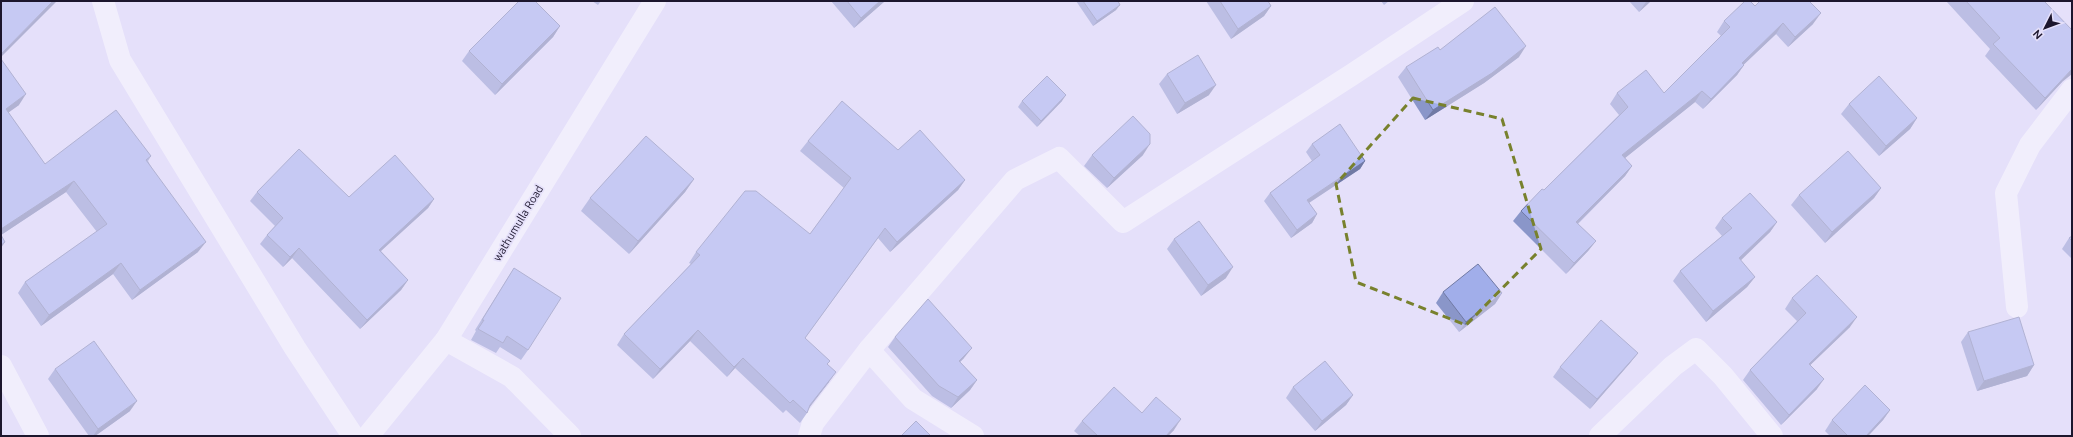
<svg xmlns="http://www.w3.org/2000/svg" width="2073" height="437" font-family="Ubuntu,sans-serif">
  <rect width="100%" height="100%" fill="#e5e0fa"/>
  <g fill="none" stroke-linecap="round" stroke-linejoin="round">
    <!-- street -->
    <g stroke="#fff" stroke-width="22">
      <polyline points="103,1 120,60 295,348 353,436"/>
      <polyline points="2017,307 2006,193 2030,145 2072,90"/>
      <polyline points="446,340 512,377 570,436"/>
      <polyline points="869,350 1015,180 1059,158 1123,222 1353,74 1463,1"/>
      <polyline points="1,366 38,436"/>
      <polyline points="368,436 446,340 655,1"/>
      <polyline points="809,436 813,423 869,350 913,399 973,436"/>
      <polyline points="1600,436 1673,366 1696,349 1723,376 1772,436"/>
    </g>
  </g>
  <!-- wall -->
  <g fill="#8a96c9">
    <polygon points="592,1 601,1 598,5"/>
    <polygon points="831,1 885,1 854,28"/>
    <polygon points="1076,1 1118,1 1116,10 1093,26"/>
    <polygon points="1206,1 1268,1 1271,6 1264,16 1231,39"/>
    <polygon points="1381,1 1389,1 1384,5"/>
    <polygon points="1629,1 1651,1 1639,12"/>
    <polygon points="1946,1 2044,1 2062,82 2036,110 1985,56 1990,49"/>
    <polygon points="1755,6 1813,24 1788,47 1776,34 1744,64 1744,65 1737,75 1703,109 1695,102 1625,158 1632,166 1625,176 1578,224 1596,241 1588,251 1566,274 1513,221 1521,211 1544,190 1619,115 1610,104 1617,93 1664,93 1721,36 1717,32 1724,21"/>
    <polygon points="560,26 553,37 495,95 462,61 469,51"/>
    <polygon points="1440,50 1519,57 1484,83 1425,120 1398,77 1406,67"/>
    <polygon points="1,59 19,105 8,112 45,164 151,156 148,161 198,252 132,300 113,274 41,326 18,293 25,282 97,232 66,192 1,235"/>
    <polygon points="1167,74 1209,95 1177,114 1159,84"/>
    <polygon points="1022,101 1062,101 1037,127 1018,107"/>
    <polygon points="1849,104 1917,118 1910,129 1879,156 1841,114"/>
    <polygon points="808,141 898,150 965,180 958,190 890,252 878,238 805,338 828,364 829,382 809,407 807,413 800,423 786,410 783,413 735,368 727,377 690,341 653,379 617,345 624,334 691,264 689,263 696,252 810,234 844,188 800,151"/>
    <polygon points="1312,144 1365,161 1360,169 1309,203 1317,214 1312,223 1291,238 1264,201 1270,193 1312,161 1306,152"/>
    <polygon points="1092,155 1143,155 1107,188 1084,166"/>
    <polygon points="694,179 685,192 629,254 581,211 590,198"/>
    <polygon points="1881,188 1874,198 1825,243 1791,205 1799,195"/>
    <polygon points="257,192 349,197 434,199 428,208 381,251 408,280 401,290 360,329 292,258 283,267 260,244 267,235 275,226 250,201"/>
    <polygon points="1722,218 1777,222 1770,232 1740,260 1755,277 1747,287 1706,322 1673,281 1680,271 1722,236 1715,228"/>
    <polygon points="2072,236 2072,259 2062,249 2069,238"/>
    <polygon points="1174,239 1226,278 1201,296 1167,249"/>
    <polygon points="514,268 528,350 521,360 500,347 496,353 471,340 476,331 475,330 507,279"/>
    <polygon points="1443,292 1502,293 1495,304 1459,332 1436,303"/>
    <polygon points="1792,298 1850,327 1810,365 1817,389 1781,425 1743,380 1750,370 1797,321 1785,309"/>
    <polygon points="1968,332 2034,365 2027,376 1977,391 1961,342"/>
    <polygon points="895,337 964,358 960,362 977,380 970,390 951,408 932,396 888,347"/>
    <polygon points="1638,353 1630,363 1590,409 1553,377 1560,367"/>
    <polygon points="55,369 130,411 95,436 89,436 48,379"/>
    <polygon points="1293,387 1353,395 1346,405 1315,431 1286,398"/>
    <polygon points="1890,410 1883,420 1868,436 1830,436 1825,431 1832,420"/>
    <polygon points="1142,413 1174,430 1168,436 1080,436 1074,431 1082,421"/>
  </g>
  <!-- shaded-wall -->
  <g fill="#717aa4">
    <polygon points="53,1 57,1 1,57 1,54"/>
    <polygon points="880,1 885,1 854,28 861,18"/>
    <polygon points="1646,1 1651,1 1639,12 1646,2"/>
    <polygon points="1120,5 1116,10 1093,26 1097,21"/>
    <polygon points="1271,6 1264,16 1231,39 1238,29"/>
    <polygon points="1821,13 1813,24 1788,47 1795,37"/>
    <polygon points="1783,23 1776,34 1735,73 1742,63"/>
    <polygon points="560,26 553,37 495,95 502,84"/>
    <polygon points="1526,46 1519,57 1484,83 1425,120 1433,110"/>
    <polygon points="1744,65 1737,75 1703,109 1711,99"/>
    <polygon points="2072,69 2072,74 2062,82 2036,110 2045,98"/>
    <polygon points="1216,85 1209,95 1177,114 1185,103"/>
    <polygon points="1702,91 1695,102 1615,166 1622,155"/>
    <polygon points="26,94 19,105 1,118 6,109"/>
    <polygon points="1066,95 1062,101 1037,127 1041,121"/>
    <polygon points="1917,118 1910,129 1879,156 1886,146"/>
    <polygon points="1150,144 1143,155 1107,188 1114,178"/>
    <polygon points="1365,161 1360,169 1301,208 1307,200"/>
    <polygon points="1632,166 1625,176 1569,232 1576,222"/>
    <polygon points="694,179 685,192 629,254 638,241"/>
    <polygon points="965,180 958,190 890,252 897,242"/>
    <polygon points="74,181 66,192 1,235 1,229"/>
    <polygon points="1881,188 1874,198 1825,243 1832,232"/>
    <polygon points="434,199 428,208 372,259 379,250"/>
    <polygon points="1317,214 1312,223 1291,238 1297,230"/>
    <polygon points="1777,222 1770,232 1732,269 1739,258"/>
    <polygon points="1596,241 1588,251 1566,274 1574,263"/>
    <polygon points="5,242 1,248 1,245"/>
    <polygon points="206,242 198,252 132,300 140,290"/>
    <polygon points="299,248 292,258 283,267 290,257"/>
    <polygon points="121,263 113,274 41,326 49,315"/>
    <polygon points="1233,267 1226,278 1201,296 1208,285"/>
    <polygon points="1755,277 1747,287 1706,322 1713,311"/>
    <polygon points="408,280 401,290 360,329 367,320"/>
    <polygon points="1502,293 1495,304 1459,332 1466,322"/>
    <polygon points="1857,317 1850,327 1801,374 1809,364"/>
    <polygon points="698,330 690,341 653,379 660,369"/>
    <polygon points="972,348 964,358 951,371 959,361"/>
    <polygon points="1638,353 1630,363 1590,409 1597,399"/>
    <polygon points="743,358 735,368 727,377 734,367"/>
    <polygon points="2034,365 2027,376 1977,391 1984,381"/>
    <polygon points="836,372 829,382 806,412 810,405"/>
    <polygon points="1824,379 1817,389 1781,425 1789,415"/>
    <polygon points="977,380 970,390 951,408 958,397"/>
    <polygon points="1353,395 1346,405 1315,431 1322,421"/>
    <polygon points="137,401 130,411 95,436 93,436 98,429"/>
    <polygon points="1890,410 1883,420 1868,436 1866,436"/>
    <polygon points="1181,419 1174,430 1168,436 1166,436"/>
  </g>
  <!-- building -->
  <g fill="#a1aeea" stroke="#717aa4">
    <polygon points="1,1 53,1 1,54"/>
    <polygon points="519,1 535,1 560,26 502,84 469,51"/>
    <polygon points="847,1 880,1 861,18"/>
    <polygon points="1083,1 1118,1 1120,5 1097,21"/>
    <polygon points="1220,1 1268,1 1271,6 1238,29"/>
    <polygon points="1745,1 1750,1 1755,6 1760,1 1809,1 1821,13 1795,37 1783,23 1742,63 1744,65 1711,99 1702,91 1622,155 1632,166 1576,222 1596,241 1574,263 1521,211 1542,189 1544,190 1628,107 1617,93 1646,70 1664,93 1730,27 1724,21"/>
    <polygon points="1966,1 2044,1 2072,30 2072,69 2045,98 1993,44 2000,38"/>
    <polygon points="1495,7 1526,46 1492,73 1433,110 1406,67 1438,47 1440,50"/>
    <polygon points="1198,55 1216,85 1185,103 1167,74"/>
    <polygon points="1,59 26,94 6,109 45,164 116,110 151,156 146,160 206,242 140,290 121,263 49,315 25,282 107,224 74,181 1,229"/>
    <polygon points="1047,76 1066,95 1041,121 1022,101"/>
    <polygon points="1879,76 1917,118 1886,146 1849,104"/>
    <polygon points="842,101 898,150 920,130 965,180 897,242 885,228 805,338 830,361 827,364 836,372 810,405 807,413 793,400 790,403 743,358 734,367 698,330 660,369 624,334 700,255 696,252 745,191 756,191 810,234 851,178 808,141"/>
    <polygon points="1133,116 1150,134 1150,144 1114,178 1092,155"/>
    <polygon points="1340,124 1365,161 1307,200 1317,214 1297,230 1270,193 1320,155 1312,144"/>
    <polygon points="646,136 694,179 638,241 590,198"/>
    <polygon points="299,149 349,197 395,155 434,199 379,250 408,280 367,320 299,248 290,257 267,235 283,218 257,192"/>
    <polygon points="1848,151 1881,188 1832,232 1799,195"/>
    <polygon points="1750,193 1777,222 1739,258 1755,277 1713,311 1680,271 1732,228 1722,218"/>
    <polygon points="1199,221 1233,267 1208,285 1174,239"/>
    <polygon points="1,235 5,242 1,245"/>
    <polygon points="2072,236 2072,241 2069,238"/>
    <polygon points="1478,264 1502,293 1466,322 1443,292"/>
    <polygon points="514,268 561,298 528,350 507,336 503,343 478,329 484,320 482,320"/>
    <polygon points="1817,275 1857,317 1809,364 1824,379 1789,415 1750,370 1806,313 1792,298"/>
    <polygon points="928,299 972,348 959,361 977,380 958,397 939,386 895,337"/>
    <polygon points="2019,317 2034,365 1984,381 1968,332"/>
    <polygon points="1601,320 1638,353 1597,399 1560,367"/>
    <polygon points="94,341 137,401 98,429 55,369"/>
    <polygon points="1325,361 1353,395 1322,421 1293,387"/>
    <polygon points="1865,385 1890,410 1866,436 1848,436 1832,420"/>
    <polygon points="1114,387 1142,413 1156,397 1181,419 1166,436 1098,436 1082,421"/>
    <polygon points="916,421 931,436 901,436"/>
  </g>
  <!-- marked area -->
  <path d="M0 0H2073V437H0ZM1413 98 1502 119 1541 249 1466 325 1356 282 1336 184Z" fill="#e5e0fa" fill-opacity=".55" fill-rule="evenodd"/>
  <path fill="none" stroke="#78812d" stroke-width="3" stroke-dasharray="8 5" stroke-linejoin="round" d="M1413 98 1502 119 1541 249 1466 325 1356 282 1336 184Z"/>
  <g text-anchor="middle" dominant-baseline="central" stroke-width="3.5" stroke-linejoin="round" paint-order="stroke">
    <!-- street labels -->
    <g font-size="11" fill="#1c162d" stroke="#e5e0fa">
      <text transform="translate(518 223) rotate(-59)">wathumulla Road</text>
    </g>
  </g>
  <!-- border -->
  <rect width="2073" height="437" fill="none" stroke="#1c162d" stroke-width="4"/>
  <!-- north arrow -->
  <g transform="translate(2045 28) rotate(228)" stroke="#e5e0fa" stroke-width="3" paint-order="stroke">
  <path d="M0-3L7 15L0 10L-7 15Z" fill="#1c162d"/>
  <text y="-6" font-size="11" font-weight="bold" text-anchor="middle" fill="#1c162d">N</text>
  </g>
</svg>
